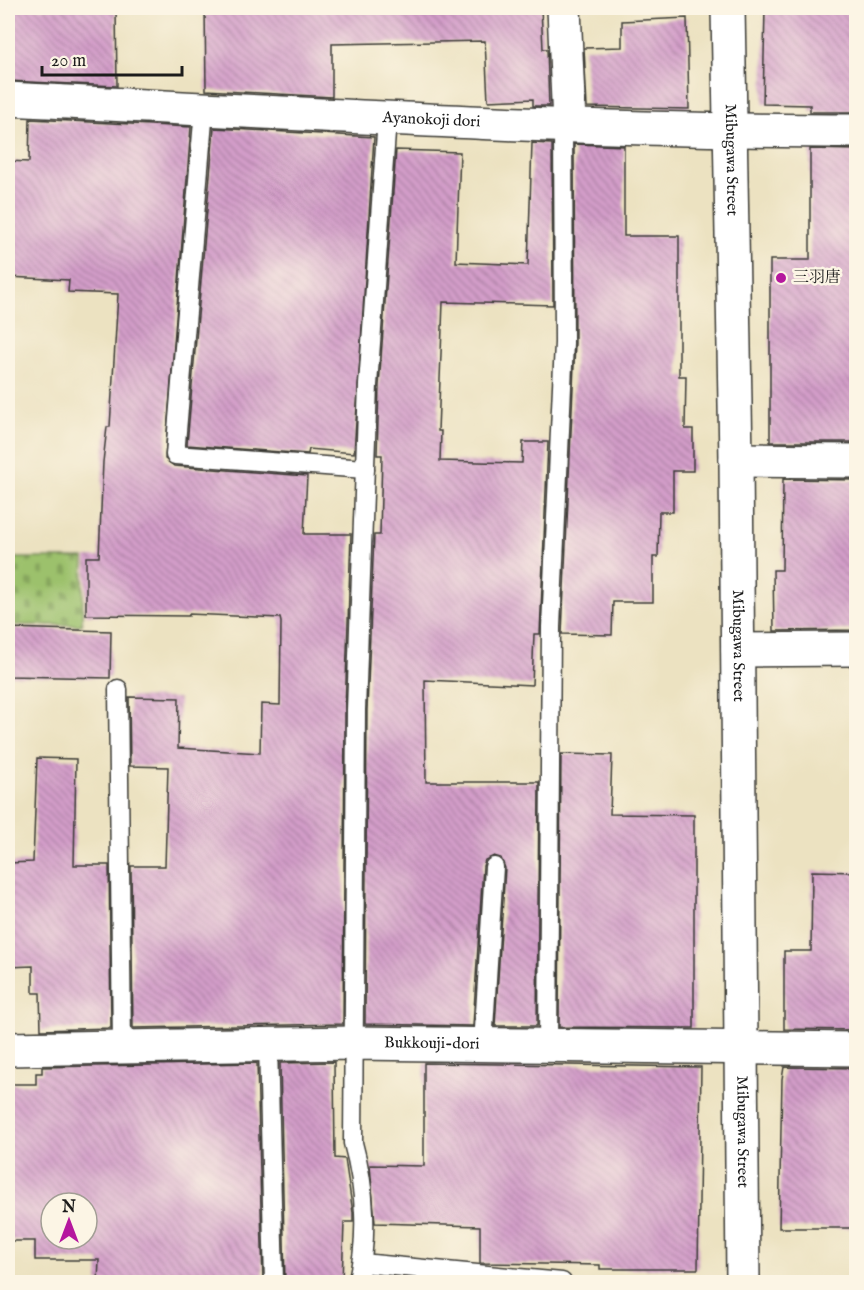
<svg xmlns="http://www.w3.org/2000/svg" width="864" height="1290" font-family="'IM FELL English','Noto Serif JP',serif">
  <defs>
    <pattern id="cemetery-stones" width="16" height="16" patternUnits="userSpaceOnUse" patternTransform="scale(1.5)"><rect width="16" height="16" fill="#9cc16c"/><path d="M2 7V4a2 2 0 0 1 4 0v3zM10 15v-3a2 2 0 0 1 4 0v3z" fill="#86a55d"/></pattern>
    <pattern id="building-back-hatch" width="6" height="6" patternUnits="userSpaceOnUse" patternTransform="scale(1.5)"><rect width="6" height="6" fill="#d39dc9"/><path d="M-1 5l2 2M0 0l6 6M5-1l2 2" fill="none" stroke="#aa7fa2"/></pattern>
  </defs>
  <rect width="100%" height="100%" fill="#fcf5e5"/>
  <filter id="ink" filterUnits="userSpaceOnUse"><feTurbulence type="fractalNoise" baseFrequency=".0167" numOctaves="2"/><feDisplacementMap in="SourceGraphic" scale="12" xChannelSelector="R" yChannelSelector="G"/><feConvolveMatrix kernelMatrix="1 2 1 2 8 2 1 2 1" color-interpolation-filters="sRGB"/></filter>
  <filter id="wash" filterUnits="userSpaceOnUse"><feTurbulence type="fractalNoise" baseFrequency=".008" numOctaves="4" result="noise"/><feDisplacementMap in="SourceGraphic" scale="24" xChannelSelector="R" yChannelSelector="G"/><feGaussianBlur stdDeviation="1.35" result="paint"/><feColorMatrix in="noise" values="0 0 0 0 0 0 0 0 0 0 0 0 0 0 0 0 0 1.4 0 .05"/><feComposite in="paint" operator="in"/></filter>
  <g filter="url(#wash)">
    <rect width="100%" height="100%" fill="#ece2c1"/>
    <!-- cemetery -->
    <polygon fill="url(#cemetery-stones)" stroke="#5c6e44" stroke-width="1.5" points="8,558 84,558 82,625 8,625"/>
    <g id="blocks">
      <!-- building -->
      <g fill="url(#building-back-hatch)" fill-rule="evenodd">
        <polygon points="8,8 116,8 117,86 8,81"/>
        <polygon points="205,8 541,8 543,49 547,49 549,106 533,106 533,99 488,101 485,41 332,44 332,97 206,90"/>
        <polygon points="765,8 856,8 856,112 810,112 810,105 763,104"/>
        <polygon points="687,18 689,109 587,107 584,48 622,47 622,21"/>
        <polygon points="30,119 191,127 165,459 174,466 307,476 304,534 351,534 345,710 343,1024 133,1028 131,866 165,866 168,767 130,766 129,697 179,698 178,748 260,753 261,704 280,705 281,622 280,618 189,614 189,616 86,615 86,557 99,557 103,462 107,427 110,427 118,294 68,292 69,280 8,277 8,161 29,162"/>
        <polygon points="214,128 374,137 354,453 309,449 308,454 187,445"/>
        <polygon points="532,143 552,144 553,305 443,302 438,431 441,431 440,461 522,463 523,442 548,442 540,634 534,634 532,685 425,680 426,782 539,782 537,1026 495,1026 505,868 501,858 494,856 485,860 483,866 473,1026 365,1024 367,710 374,535 380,535 382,455 377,455 379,386 396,150 460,152 456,262 528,265"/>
        <polygon points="574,144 624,146 624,236 679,236 679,376 686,376 685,429 693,429 693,471 673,471 673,512 659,512 658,557 653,557 653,602 613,602 612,635 562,634 575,343"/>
        <polygon points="810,149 856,150 856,442 770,442 770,260 810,260"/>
        <polygon points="783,479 856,480 856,630 774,631 773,570 782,570"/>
        <polygon points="8,628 111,631 110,678 8,676"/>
        <polygon points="561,754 612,755 610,814 694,815 694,1028 559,1027"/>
        <polygon points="37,758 76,759 74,865 109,865 111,1028 41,1030 40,993 33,993 33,966 8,967 8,863 33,862"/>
        <polygon points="812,871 856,872 856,1030 784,1029 784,951 811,951"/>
        <polygon points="334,1062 335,1158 345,1159 353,1213 353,1222 344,1222 342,1282 285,1282 280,1063"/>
        <path d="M257 1063 263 1282H98L99 1260H35V1241H8V1084H36V1073H42V1067ZM51 1203H87V1239H51Z"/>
        <polygon points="424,1063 701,1067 698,1269 600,1269 600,1265 480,1263 480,1226 375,1223 370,1165 424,1166"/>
        <polygon points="784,1067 856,1068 856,1228 779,1228 782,1079"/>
      </g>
    </g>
  </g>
  <g filter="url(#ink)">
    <use href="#blocks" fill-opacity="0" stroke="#3b3a35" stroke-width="1.5"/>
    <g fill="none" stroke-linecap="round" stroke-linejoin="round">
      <defs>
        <g id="lane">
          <polyline points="204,109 175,455 365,469"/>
          <polyline points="118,689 122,1047"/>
          <polyline points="268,1044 274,1282"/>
          <polyline points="483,1045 494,867"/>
          <polyline points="548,1047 551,627 564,343 563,125"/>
          <polyline points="362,1263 562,1282"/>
          <path d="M357 1282C369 1239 365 1186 353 1143L356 710 368 385 387 119"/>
        </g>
        <g id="street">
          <polyline points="564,8 569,124"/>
          <path id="s1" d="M8 99C290 113 573 131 856 131"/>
          <polyline points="736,460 856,461"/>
          <polyline points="738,650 856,649"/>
          <path id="s2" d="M8 1049 353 1043 856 1049"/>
        </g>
        <g id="secondary">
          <path id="s3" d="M728 8 736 460 743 1282"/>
        </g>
      </defs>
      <!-- lane casing -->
      <use href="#lane" stroke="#3b3a35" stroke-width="21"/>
      <!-- street casing -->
      <use href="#street" stroke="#3b3a35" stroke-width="36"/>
      <!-- secondary casing -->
      <use href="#secondary" stroke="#3b3a35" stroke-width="36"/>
      <!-- lane -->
      <use href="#lane" stroke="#fff" stroke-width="18"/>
      <!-- street -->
      <use href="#street" stroke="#fff" stroke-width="33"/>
      <!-- secondary -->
      <use href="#secondary" stroke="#fff" stroke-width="33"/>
    </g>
  </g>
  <!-- markers -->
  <circle fill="#b5179e" stroke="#fcf5e5" stroke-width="2" cx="781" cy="278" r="6"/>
  <g text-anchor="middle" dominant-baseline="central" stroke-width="5" stroke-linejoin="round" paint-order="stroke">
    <!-- street labels -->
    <g font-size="16" fill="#1c1c1c" stroke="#fcf5e5">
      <text stroke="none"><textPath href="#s1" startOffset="424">Ayanokoji dori</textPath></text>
      <text stroke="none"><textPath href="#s3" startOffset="152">Mibugawa Street</textPath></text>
      <text stroke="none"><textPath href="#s3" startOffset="638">Mibugawa Street</textPath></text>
      <text stroke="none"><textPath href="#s2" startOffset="424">Bukkouji-dori</textPath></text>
      <text stroke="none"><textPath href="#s3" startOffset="1124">Mibugawa Street</textPath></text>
    </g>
    <!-- poi labels -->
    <g font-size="16" fill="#1c1c1c" stroke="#fcf5e5" text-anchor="start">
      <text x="793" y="278">三羽唐</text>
    </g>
  </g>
  <!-- margin -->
  <rect width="864" height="1290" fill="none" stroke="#fcf5e5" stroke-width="30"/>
  <!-- north arrow -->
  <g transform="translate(69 1221)"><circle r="28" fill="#fcf5e5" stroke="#a29e95" stroke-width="1.5"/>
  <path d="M0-4.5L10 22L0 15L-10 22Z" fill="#b5179e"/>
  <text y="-9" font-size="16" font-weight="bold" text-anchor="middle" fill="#1c1c1c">N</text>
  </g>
  <!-- scale -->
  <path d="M42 66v9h140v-9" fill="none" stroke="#1c1c1c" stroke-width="3"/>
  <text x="51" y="66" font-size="18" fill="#1c1c1c" stroke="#fcf5e5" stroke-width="4.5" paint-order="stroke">20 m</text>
</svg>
